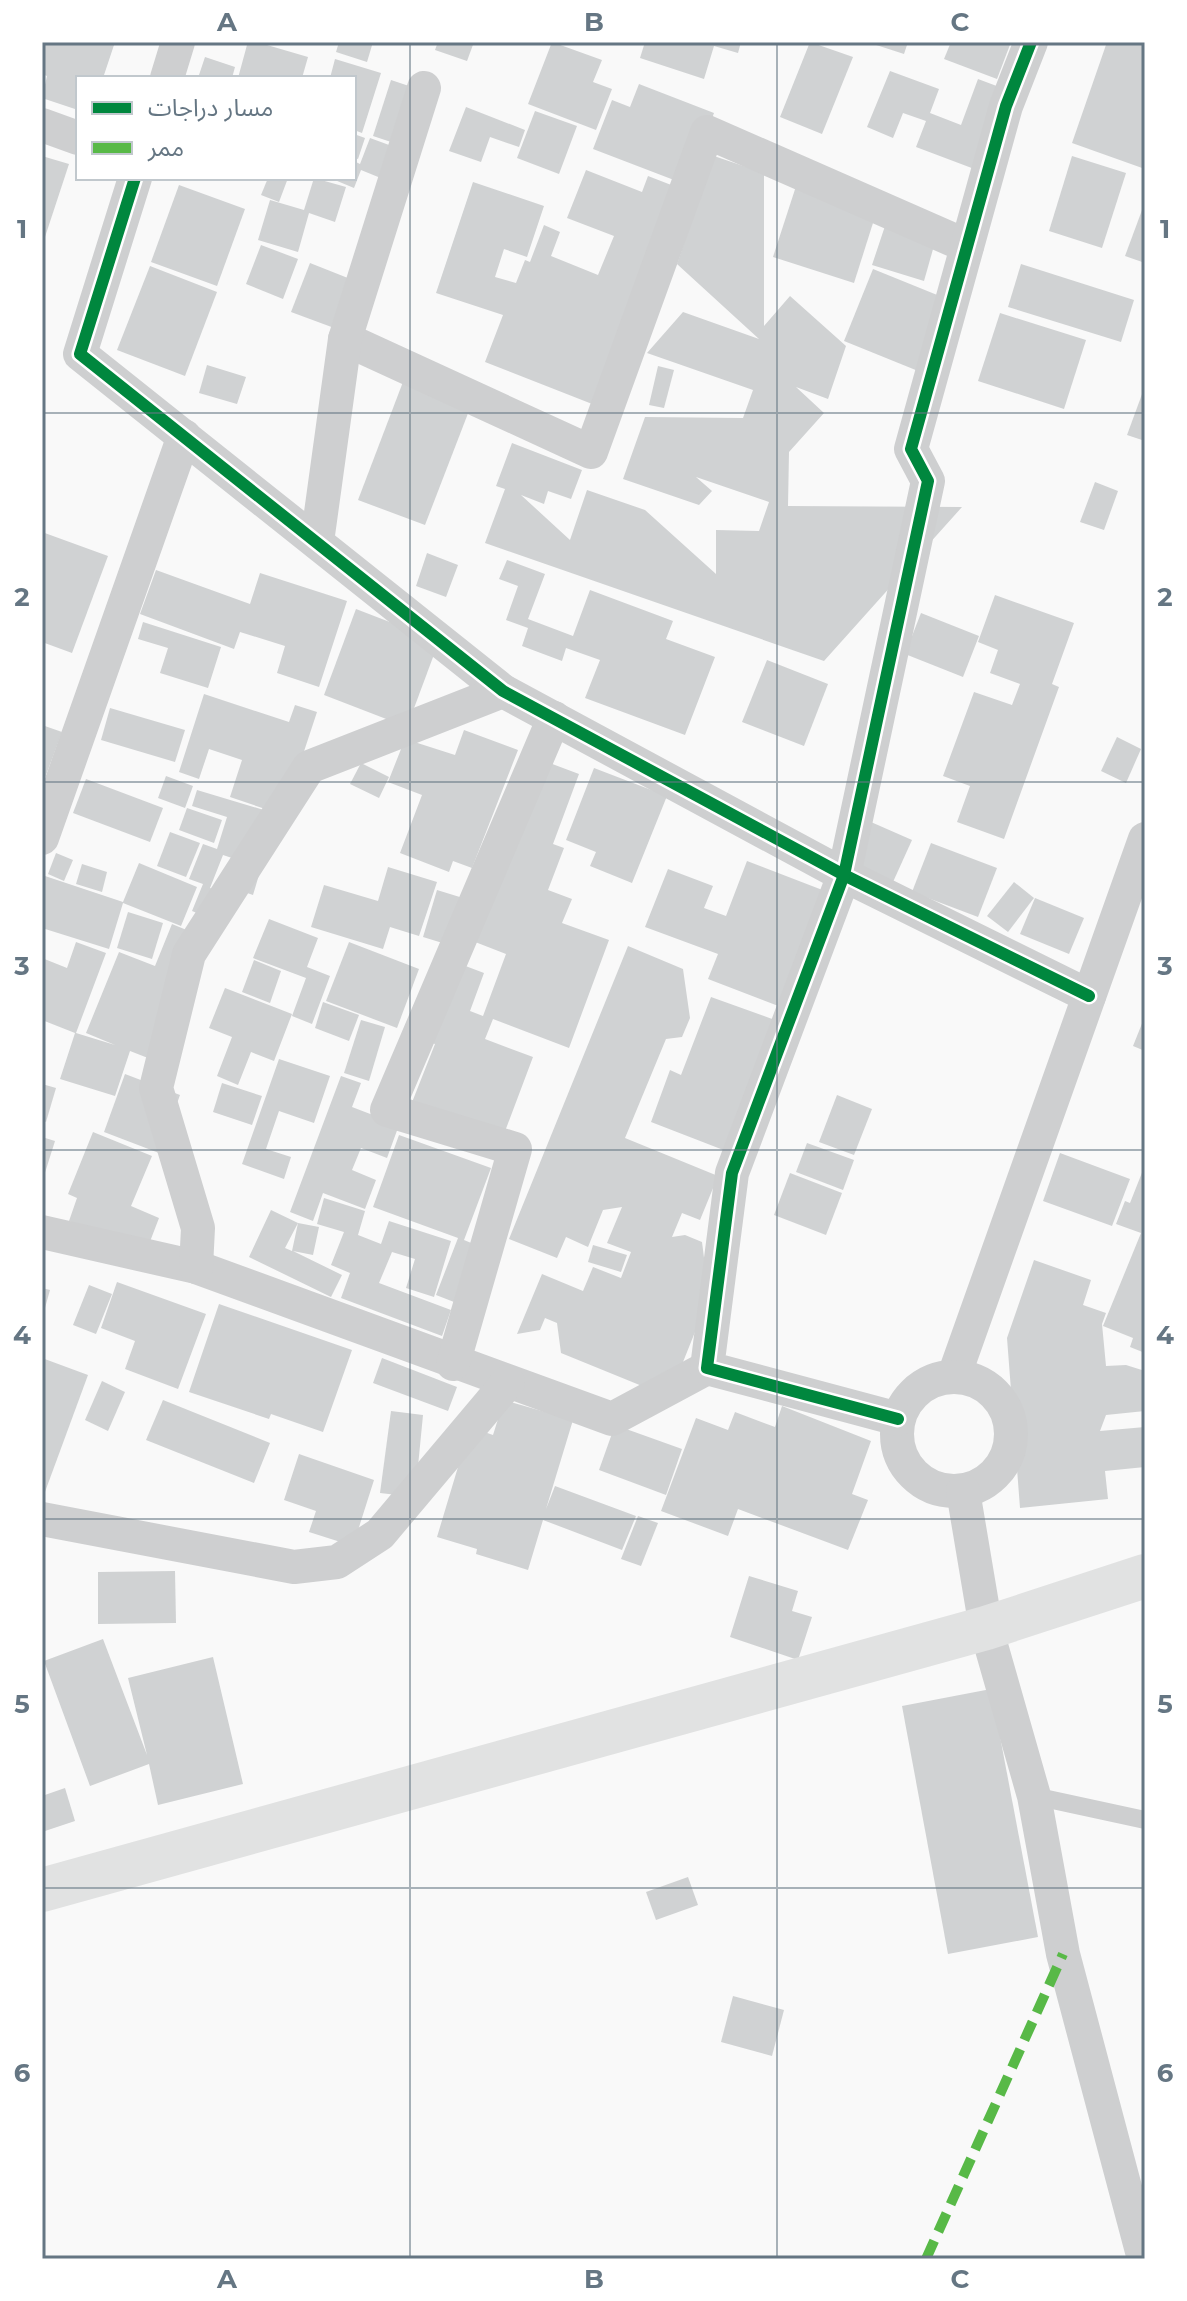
<svg xmlns="http://www.w3.org/2000/svg" width="1187" height="2301" font-family="Montserrat,'Noto Sans Arabic',sans-serif">
  <rect width="100%" height="100%" fill="#f9f9f9"/>
  <!-- building -->
  <g fill="#d0d2d3">
    <polygon points="42,42 115,42 103,78 78,78 78,110 42,98 47,76 42,74"/>
    <polygon points="239,42 268,42 267,45 308,57 302,78 238,78 247,45"/>
    <polygon points="339,42 373,42 367,62 336,52"/>
    <polygon points="438,42 474,42 467,61 435,50"/>
    <polygon points="552,42 602,60 593,82 612,89 596,130 528,104"/>
    <polygon points="645,42 741,42 738,53 714,46 704,79 640,58"/>
    <polygon points="810,42 853,57 822,134 780,117"/>
    <polygon points="867,42 908,42 904,54"/>
    <polygon points="951,42 1011,42 997,79 944,59"/>
    <polygon points="1107,42 1145,42 1145,169 1072,143"/>
    <polygon points="205,57 235,67 232,78 198,78"/>
    <polygon points="335,59 381,73 362,133 354,130 354,78 330,78"/>
    <polygon points="890,71 939,89 930,113 961,125 978,79 1023,96 977,170 916,147 926,121 903,113 893,138 867,127"/>
    <polygon points="391,80 418,89 400,145 373,136"/>
    <polygon points="639,84 714,113 687,185 593,149 612,100 630,107"/>
    <polygon points="466,107 525,130 519,147 490,137 481,162 449,151"/>
    <polygon points="535,111 577,126 559,174 517,158"/>
    <polygon points="354,134 365,138 358,159 354,158"/>
    <polygon points="370,138 400,149 388,181 361,170 354,188 330,178 354,178 354,161 360,164"/>
    <polygon points="42,156 69,164 45,237 42,236"/>
    <polygon points="714,156 764,173 764,326 790,296 846,346 828,399 796,387 824,413 789,452 788,506 962,507 824,661 485,543 505,489 496,486 512,443 582,470 571,499 548,491 544,504 521,495 570,540 587,490 645,510 716,574 716,530 759,531 769,502 696,477 712,491 699,505 623,479 645,417 743,418 753,390 647,353 683,312 759,339 677,264"/>
    <polygon points="1072,156 1126,173 1102,248 1049,231"/>
    <polygon points="586,170 642,192 648,176 679,188 610,411 485,362 503,315 436,293 473,182 544,206 527,257 504,249 495,277 516,283 525,260 530,262 544,225 560,232 551,256 598,275 614,236 567,218"/>
    <polygon points="799,177 879,204 854,283 773,257"/>
    <polygon points="268,178 288,178 279,202 261,195"/>
    <polygon points="314,178 346,187 335,222 309,213 298,252 258,240 270,200 304,210"/>
    <polygon points="179,185 245,209 217,286 151,262"/>
    <polygon points="1145,202 1145,263 1125,256"/>
    <polygon points="887,220 937,235 924,281 872,265"/>
    <polygon points="261,245 298,259 283,299 246,284"/>
    <polygon points="310,263 363,284 345,332 291,312"/>
    <polygon points="1021,264 1134,300 1121,342 1008,307"/>
    <polygon points="150,266 217,292 185,376 117,350"/>
    <polygon points="873,269 952,301 923,373 844,341"/>
    <polygon points="1000,313 1086,340 1064,409 978,381"/>
    <polygon points="207,365 246,377 237,404 199,393"/>
    <polygon points="658,366 674,370 664,408 649,405"/>
    <polygon points="406,374 472,403 425,525 358,500"/>
    <polygon points="1145,386 1145,441 1127,435"/>
    <polygon points="1095,482 1118,491 1104,530 1080,522"/>
    <polygon points="42,532 108,556 72,653 42,642"/>
    <polygon points="427,553 458,565 446,597 416,586"/>
    <polygon points="507,560 545,574 528,619 573,636 590,590 673,621 666,639 715,657 685,735 585,698 600,660 566,648 562,661 522,646 528,628 506,620 518,586 499,579"/>
    <polygon points="156,570 250,604 260,573 347,601 319,687 277,673 285,646 240,632 234,649 140,614"/>
    <polygon points="995,595 1074,623 1052,684 1059,687 1004,839 957,822 970,786 943,776 974,692 1012,705 1020,684 990,673 998,650 978,642"/>
    <polygon points="356,609 439,641 407,727 324,695"/>
    <polygon points="921,613 979,636 963,677 905,654"/>
    <polygon points="143,622 221,647 208,688 160,673 168,648 138,639"/>
    <polygon points="767,660 828,684 804,746 742,722"/>
    <polygon points="204,694 289,722 295,705 317,712 283,815 230,797 242,760 209,749 199,779 179,772"/>
    <polygon points="110,708 185,730 175,762 101,740"/>
    <polygon points="42,725 62,732 42,786"/>
    <polygon points="464,730 518,750 472,868 453,861 449,872 400,853 422,795 388,782 405,739 455,755"/>
    <polygon points="1117,737 1141,749 1126,783 1101,771"/>
    <polygon points="539,759 579,774 553,844 564,848 548,890 572,899 562,923 609,940 569,1048 493,1019 485,1039 533,1057 498,1150 407,1115 435,1044 425,1041 455,962 484,973 470,1011 483,1016 506,954 470,940"/>
    <polygon points="361,763 389,777 379,798 350,784"/>
    <polygon points="594,768 667,796 632,883 590,866 596,852 566,840"/>
    <polygon points="166,776 193,786 185,808 158,798"/>
    <polygon points="86,779 163,808 150,842 73,813"/>
    <polygon points="197,790 277,814 253,895 227,886 235,859 223,855 210,888 235,898 224,924 192,911 203,884 189,879 203,844 217,849 227,817 192,806"/>
    <polygon points="187,808 222,820 214,843 179,830"/>
    <polygon points="855,815 912,840 893,882 836,856"/>
    <polygon points="170,832 200,843 186,877 157,866"/>
    <polygon points="931,843 997,868 978,917 912,892"/>
    <polygon points="56,853 73,860 64,881 48,874"/>
    <polygon points="747,861 825,891 781,1007 708,979 718,954 645,927 668,869 713,886 704,908 726,916"/>
    <polygon points="139,863 197,887 181,926 123,903 109,949 42,928 45,876 123,902"/>
    <polygon points="82,864 107,872 102,892 76,884"/>
    <polygon points="388,867 437,882 419,936 390,927 383,949 311,927 324,885 378,901"/>
    <polygon points="1014,882 1034,898 1008,932 987,916"/>
    <polygon points="437,890 463,898 449,945 423,937"/>
    <polygon points="1035,898 1084,918 1069,954 1020,934"/>
    <polygon points="128,912 163,923 152,959 117,948"/>
    <polygon points="269,919 318,938 307,967 330,976 312,1024 292,1016 306,978 253,958"/>
    <polygon points="172,924 206,938 171,1067 130,1051 115,1096 60,1079 75,1033 42,1020 42,958 67,968 76,942 106,953 76,1033 115,1045 86,1033 119,952 155,966"/>
    <polygon points="349,942 419,969 397,1028 326,1001"/>
    <polygon points="628,946 683,969 690,1018 682,1037 666,1039 625,1138 718,1176 700,1220 682,1213 672,1237 685,1235 702,1242 709,1297 669,1397 561,1353 557,1323 545,1318 540,1330 517,1334 542,1274 583,1291 593,1267 621,1278 631,1252 607,1243 622,1207 603,1210 588,1247 566,1237 557,1258 509,1239"/>
    <polygon points="254,960 281,971 270,1003 242,992"/>
    <polygon points="225,988 292,1014 274,1061 251,1052 238,1085 217,1076 232,1037 209,1028"/>
    <polygon points="711,997 775,1020 726,1151 651,1122 670,1070 681,1075"/>
    <polygon points="323,1002 359,1015 349,1041 315,1028"/>
    <polygon points="1145,1016 1145,1051 1133,1046"/>
    <polygon points="361,1020 385,1027 369,1081 344,1073"/>
    <polygon points="279,1059 330,1076 314,1123 279,1111 266,1149 291,1157 284,1179 242,1164"/>
    <polygon points="125,1074 180,1095 159,1153 104,1132"/>
    <polygon points="341,1076 361,1083 352,1107 399,1125 387,1158 361,1148 352,1170 376,1180 365,1209 323,1193 313,1221 290,1212"/>
    <polygon points="222,1083 262,1096 252,1125 213,1112"/>
    <polygon points="42,1084 56,1088 46,1122 42,1120"/>
    <polygon points="837,1095 872,1109 854,1155 819,1142"/>
    <polygon points="93,1132 152,1156 131,1206 159,1218 146,1252 69,1221 77,1198 68,1194"/>
    <polygon points="399,1135 491,1168 464,1240 476,1245 454,1302 436,1295 458,1238 373,1207"/>
    <polygon points="42,1137 55,1141 43,1179 42,1179"/>
    <polygon points="807,1143 854,1160 843,1190 796,1172"/>
    <polygon points="1060,1153 1130,1179 1112,1226 1043,1201"/>
    <polygon points="1145,1165 1145,1353 1130,1347 1133,1338 1103,1326 1141,1233 1116,1224 1125,1201 1130,1203"/>
    <polygon points="790,1173 842,1193 826,1235 774,1215"/>
    <polygon points="324,1198 365,1211 358,1235 381,1244 389,1221 451,1241 434,1297 406,1288 415,1259 392,1252 379,1283 451,1310 442,1336 341,1298 350,1273 331,1265 344,1232 317,1224"/>
    <polygon points="271,1210 298,1223 285,1248 292,1251 298,1223 319,1227 313,1255 293,1251 342,1275 331,1297 249,1257"/>
    <polygon points="593,1245 627,1255 621,1272 588,1262"/>
    <polygon points="1034,1260 1091,1280 1083,1305 1106,1313 1102,1324 1106,1366 1126,1365 1145,1371 1145,1411 1106,1415 1100,1431 1145,1427 1145,1467 1105,1471 1108,1499 1020,1508 1007,1338"/>
    <polygon points="117,1282 206,1314 178,1389 125,1369 135,1341 101,1328"/>
    <polygon points="89,1285 112,1294 96,1334 73,1325"/>
    <polygon points="42,1288 50,1290 43,1315 42,1315"/>
    <polygon points="219,1304 352,1350 323,1432 271,1414 269,1419 189,1392"/>
    <polygon points="42,1358 88,1375 42,1500"/>
    <polygon points="382,1358 457,1387 448,1411 373,1383"/>
    <polygon points="102,1381 125,1392 108,1431 85,1420"/>
    <polygon points="163,1400 270,1443 254,1483 146,1440"/>
    <polygon points="504,1400 573,1420 546,1509 555,1486 636,1516 622,1550 543,1520 528,1570 476,1554 477,1549 437,1537 470,1427 493,1435"/>
    <polygon points="782,1406 871,1441 852,1494 868,1500 848,1550 738,1509 728,1536 661,1511 696,1418 728,1430 735,1412 775,1427"/>
    <polygon points="391,1411 423,1415 415,1497 380,1493"/>
    <polygon points="615,1425 682,1449 666,1495 599,1470"/>
    <polygon points="299,1454 374,1480 353,1546 309,1532 316,1511 284,1500"/>
    <polygon points="638,1516 658,1523 641,1566 621,1559"/>
    <polygon points="175,1571 176,1623 98,1624 98,1572"/>
    <polygon points="749,1576 798,1591 792,1611 812,1617 798,1660 730,1637"/>
    <polygon points="103,1639 147,1755 128,1678 213,1657 243,1784 158,1805 149,1764 90,1786 44,1661"/>
    <polygon points="991,1689 1038,1937 948,1954 902,1706"/>
    <polygon points="65,1788 75,1821 42,1832 42,1796"/>
    <polygon points="688,1877 698,1905 656,1920 646,1892"/>
    <polygon points="733,1996 784,2010 772,2056 721,2042"/>
  </g>
  <g fill="none" stroke-linecap="round" stroke-linejoin="round">
    <!-- service -->
    <polyline stroke="#cecfd0" stroke-width="18" points="1034,1796 1145,1820"/>
    <!-- minor -->
    <g stroke="#cecfd0" stroke-width="34">
      <polyline points="167,78 178,42"/>
      <polyline points="42,125 78,138"/>
      <polyline points="135,178 80,354 503,691 844,875 1089,996"/>
      <polyline points="345,339 591,452 707,132 967,246"/>
      <polyline points="317,542 345,339 424,88"/>
      <polyline points="42,838 184,436"/>
      <polyline points="42,1232 196,1267 612,1419 707,1368"/>
      <polyline points="196,1267 198,1228 156,1088 189,954 309,767 503,691"/>
      <polyline points="453,1364 515,1149 387,1110 554,718"/>
      <polyline points="954,1376 1145,839"/>
      <circle cx="954" cy="1434" r="57"/>
      <polyline points="898,1419 707,1368 732,1173 844,875 928,481 911,449 1006,106 1031,42"/>
      <polyline points="963,1491 986,1628 1034,1796 1063,1954 1144,2259"/>
      <polyline points="42,1519 294,1567 337,1562 380,1534 508,1382"/>
    </g>
    <!-- secondary -->
    <polyline stroke="#e1e2e2" stroke-width="44" points="42,1890 986,1628 1145,1576"/>
    <!-- quiet -->
    <polyline stroke="#58b947" stroke-width="10" stroke-dasharray="20 10" stroke-linecap="butt" points="926,2259 1063,1954"/>
    <defs>
      <g id="cycleway">
        <polyline points="135,178 80,354 503,691 844,875 1089,996"/>
        <polyline points="898,1419 707,1368 732,1173 844,875 928,481 911,449 1006,106 1031,42"/>
      </g>
    </defs>
    <!-- cycleway casing -->
    <use href="#cycleway" stroke="#fff" stroke-width="17"/>
    <!-- cycleway -->
    <use href="#cycleway" stroke="#00873e" stroke-width="12"/>
  </g>
  <!-- grid -->
  <path fill="none" stroke="#657683" stroke-width="2" stroke-opacity="0.55" d="M410 42V2259M777 42V2259M42 413H1145M42 782H1145M42 1150H1145M42 1519H1145M42 1888H1145"/>
  <!-- border -->
  <rect width="1187" height="2301" fill="none" stroke="#ffffff" stroke-width="88"/>
  <!-- legend -->
  <rect x="76" y="76" width="280" height="104" fill="#ffffff" stroke="#c1c8cd" stroke-width="2"/>
  <rect x="92" y="102" width="40" height="12" fill="#00873e" stroke="#c1c8cd" stroke-width="2"/>
  <text x="148" y="116" font-size="24" fill="#657683">مسار دراجات</text>
  <rect x="92" y="142" width="40" height="12" fill="#58b947" stroke="#c1c8cd" stroke-width="2"/>
  <text x="148" y="156" font-size="24" fill="#657683">ممر</text>
  <rect x="44" y="44" width="1099" height="2213" fill="none" stroke="#657683" stroke-width="3"/>
  <g font-size="26" text-anchor="middle" font-weight="bold" fill="#657683">
    <text x="227" y="31">A</text>
    <text x="594" y="31">B</text>
    <text x="960" y="31">C</text>
    <text x="22" y="238">1</text>
    <text x="1165" y="238">1</text>
    <text x="22" y="606">2</text>
    <text x="1165" y="606">2</text>
    <text x="22" y="975">3</text>
    <text x="1165" y="975">3</text>
    <text x="22" y="1344">4</text>
    <text x="1165" y="1344">4</text>
    <text x="22" y="1713">5</text>
    <text x="1165" y="1713">5</text>
    <text x="22" y="2082">6</text>
    <text x="1165" y="2082">6</text>
    <text x="227" y="2288">A</text>
    <text x="594" y="2288">B</text>
    <text x="960" y="2288">C</text>
  </g>
</svg>
